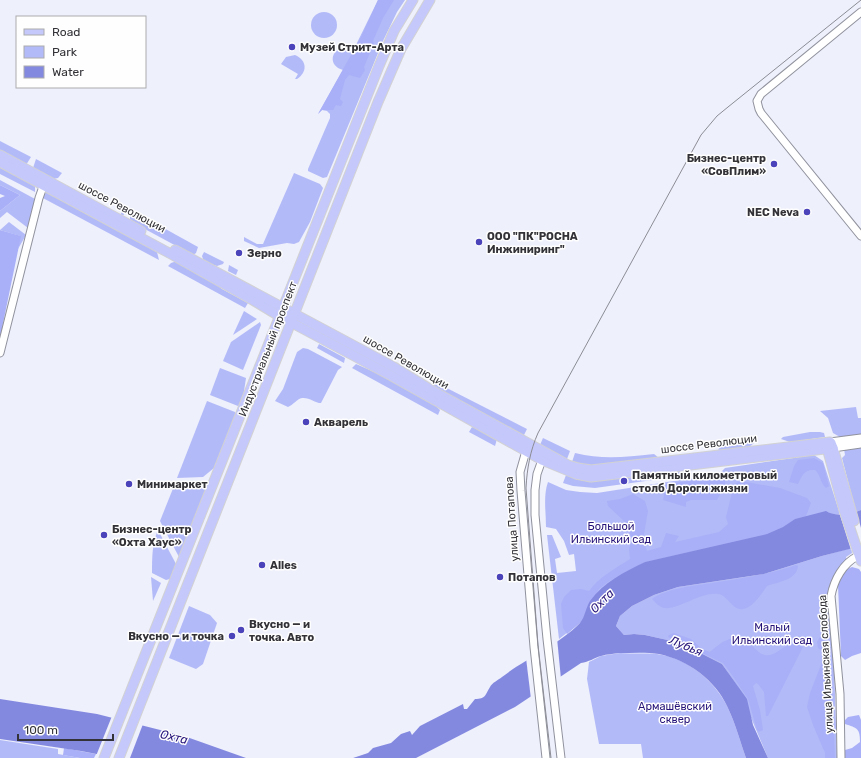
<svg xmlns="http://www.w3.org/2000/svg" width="861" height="758" font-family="Rubik,sans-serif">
  <rect width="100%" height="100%" fill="#eef0fc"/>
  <!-- green -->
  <g fill="#b3baf8">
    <path d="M378 0H405L397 12 383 41 327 177 323 178 308 171V169L330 118V114L327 111 322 110 318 114 343 70C324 65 334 40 352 53Z"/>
    <circle cx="324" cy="25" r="13"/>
    <path d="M295 55C307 60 308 72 297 79H295L298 74 281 64 286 57Z"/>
    <polygon points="0,141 31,157 26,165 0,151"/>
    <polygon points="36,159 62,173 58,178 53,179 33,168"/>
    <polygon points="0,166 32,183 35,186 35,192 0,174"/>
    <polygon points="294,173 320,184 323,188 310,222 299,242 294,244 287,243 259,248 244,241 244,237 257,244 263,244"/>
    <polygon points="0,180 35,199 28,228 7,212 0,218 0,211 20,195 0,185"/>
    <polygon points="50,192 157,252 159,260 41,197 46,193"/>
    <polygon points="115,201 128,209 122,217 120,216 123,209 114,204"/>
    <polygon points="133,211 198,247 196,253 193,255 130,221 130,216"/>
    <polygon points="9,222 26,235 18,249 20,236 0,230"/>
    <polygon points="204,252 224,262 223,264 217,266 204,262 202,256"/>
    <polygon points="177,261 207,277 222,289 248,303 245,308 168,266 171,263"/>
    <polygon points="229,265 238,270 236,275 228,271"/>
    <polygon points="244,311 257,319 233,335"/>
    <polygon points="260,322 261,325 243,370 223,361 231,342"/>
    <polygon points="319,344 345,358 344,363 317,348"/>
    <path d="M303 348 308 349 342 367 338 370 321 403C315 403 309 397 302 398 297 399 293 405 288 407L275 401 283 389 297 352Z"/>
    <polygon points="356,364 386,377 434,404 440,410 438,415 352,368"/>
    <polygon points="220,368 246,378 243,398 240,406 238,406 210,395"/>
    <polygon points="433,381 527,429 523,437 435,388 432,384"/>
    <polygon points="207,401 235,412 236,414 214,468 203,477 177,478"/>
    <polygon points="856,407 858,418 861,418 861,434 840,437 833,433 828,418 820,411"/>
    <polygon points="472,427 481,430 497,439 495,446 469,432"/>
    <polygon points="810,432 820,432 824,433 825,437 790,442 781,439 783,437"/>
    <polygon points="543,438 570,451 567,459 540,445"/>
    <polygon points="751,440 753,441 754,443 748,448 717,452 721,445"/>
    <polygon points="861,447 861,510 856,512 842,458 845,455 844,449"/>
    <path d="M575 453C603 460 625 457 654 454L659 458C631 462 600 471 572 462Z"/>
    <path d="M814 455 823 461 840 514 833 515 829 513 581 622 559 639 547 535H552L561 557 555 559 557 573 576 571 574 554 569 555 564 541 556 529 546 527C546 512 543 496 548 482L566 490 580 492 597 493 680 480 718 475 725 468Z"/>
    <polygon points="681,470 682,476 595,488 573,486 563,483 566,475 576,479 593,481"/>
    <polygon points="208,484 179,557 160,521 174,486"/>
    <path d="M158 530 176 564 170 579 166 580 152 573C152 558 152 543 158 530Z"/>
    <polygon points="851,548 852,553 846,557 847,561 837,572 831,581 828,597 834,663 837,758 768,758 738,687 722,664 681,643 645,635 634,634 624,635 616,626 620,616 632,606 654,595 678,587 764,574 822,556"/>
    <polygon points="151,577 161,583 153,601"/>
    <polygon points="189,606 210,615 217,623 203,664 196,669 169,658"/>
    <path d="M620 653C633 654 645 653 657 654 687 658 714 680 727 706 735 722 740 741 746 758H643L641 744H599L587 679 589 662 601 656Z"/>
    <polygon points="0,740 58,749 58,754 80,758 0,758"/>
  </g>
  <!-- forest -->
  <g fill="#a9b0f7">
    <polygon points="378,0 394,0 383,18 373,41 374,43 364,67 365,70 360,78 349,75 345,80 340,99 343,102 341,106 336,105 333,110 322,110 318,114 361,37"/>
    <polygon points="0,185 20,195 0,211 0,198 5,196 0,194"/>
    <polygon points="0,230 21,236 0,338"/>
    <path d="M814 458 823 463 829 486 826 488C820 483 821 475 815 470 804 469 802 476 798 484L789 482 794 466 798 460Z"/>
    <path d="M722 474C730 482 721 492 717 500H691L686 502V507L663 500 666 484 719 477Z"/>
    <path d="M741 481 780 488 807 498 811 503 806 516 795 519 783 527 767 534 645 562 608 582 599 589 581 622 567 634 563 628 561 604 564 597 571 590 581 589 589 591C599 577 616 568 630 559L629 549 632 539 625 522 608 506 607 501 620 499 633 494 645 501 648 511 643 540 647 551 661 547 666 533 679 536 675 542 719 532 728 524 726 517 734 484Z"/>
    <path d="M796 565 798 566C797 580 778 582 767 586 762 593 753 608 743 609 732 611 728 595 718 594 700 592 679 610 664 608 659 607 655 602 652 599 666 588 700 585 718 582 745 578 771 574 796 565Z"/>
    <path d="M852 567 859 569 861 572V653L852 656 845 660 841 656 838 585C840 576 844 570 852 567Z"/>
    <path d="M674 633 691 639 702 649 710 652C722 641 735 632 750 644 755 648 759 654 765 655 776 657 783 644 794 644 797 644 800 646 803 647L768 716H766L764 692 758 684 756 683 753 686 760 710 763 730 759 732 757 730 748 699 734 678 723 663 668 637 669 635Z"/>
    <polygon points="820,637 829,640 831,663 835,758 825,758 825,753 813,725 807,707 810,693 824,657 823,652 818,648 817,642"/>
    <path d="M859 715 861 720V758H845V750L852 748 860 742C860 728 857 728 845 724V720L848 717Z"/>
    <polygon points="64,748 96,754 94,758 80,758 63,755"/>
  </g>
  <!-- water -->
  <g fill="#8489e0">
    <path d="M861 510V546L822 556 764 574 678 587 654 595 632 606 620 616 616 626 624 635 634 634 645 635 681 643 722 664 747 699 753 725 768 758H746C740 741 735 722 727 706 715 680 688 660 659 654 647 652 632 653 619 653 614 654 607 654 601 656 594 658 589 662 581 663L515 707 416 758H353L368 753 373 748 391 743 401 734 410 731 412 735 420 726 463 704 464 709H467L475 699C486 699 485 695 490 687 492 683 498 680 502 677 525 659 560 644 580 623 585 617 586 607 590 601 604 582 624 572 645 562L767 534 783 527 795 519 826 511C833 517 853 514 861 510Z"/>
    <polygon points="0,699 97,714 184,736 246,758 117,758 81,751 0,739"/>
  </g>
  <!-- pier -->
  <g fill="#eef0fc">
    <polygon points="856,510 861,528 861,548 851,550 839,512"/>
    <polygon points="557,638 561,679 531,699 526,658"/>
    <polygon points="112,716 143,724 130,758 107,758 96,756"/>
  </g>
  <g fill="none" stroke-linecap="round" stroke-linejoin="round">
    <defs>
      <g id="minor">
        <polyline points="861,12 761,94 757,101 759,109 761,113 861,236"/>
        <polyline points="0,353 39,198 45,181"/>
        <polyline points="830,442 861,438"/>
        <polyline points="833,448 861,444"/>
        <polyline points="526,451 520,472 521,491 534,647 546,758"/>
        <polyline points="542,460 537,474 535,490 535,515 547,639 561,758"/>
        <path d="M841 758 840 694 831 596C834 580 843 563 858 556"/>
      </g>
      <g id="major">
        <polyline points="0,155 141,231"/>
        <polyline points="0,162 171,254 251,299 279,316 390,375 542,460 576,474 591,477 833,448"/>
        <polyline points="175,250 394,367 433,391 537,448 568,465 578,468 591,470 830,442"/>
        <polyline points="831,443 833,448 854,521"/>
        <polyline points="829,444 827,448 844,510 861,561"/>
        <polyline points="104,758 379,66 394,31 413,0"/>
        <polyline points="119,758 378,102 401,49 430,0"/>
      </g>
    </defs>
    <!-- minor casing -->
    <use href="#minor" stroke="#90929d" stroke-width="9"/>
    <!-- major casing -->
    <use href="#major" stroke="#d2d2d3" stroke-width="11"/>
    <!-- minor -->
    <use href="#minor" stroke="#fff" stroke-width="7"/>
    <!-- major -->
    <use href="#major" stroke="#c4c8fa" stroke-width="9"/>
    <!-- tram -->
    <path stroke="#8b8c94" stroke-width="1" d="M551 758 538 645 526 488C527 469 530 451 538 433L701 135 717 116 728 107 861 0"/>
  </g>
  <!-- markers -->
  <g fill="#4b43ba" stroke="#fefefe" stroke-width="1.5">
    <circle cx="292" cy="47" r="4"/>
    <circle cx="774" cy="164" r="4"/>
    <circle cx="807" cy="212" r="4"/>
    <circle cx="479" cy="242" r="4"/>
    <circle cx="239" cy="253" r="4"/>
    <circle cx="306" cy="422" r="4"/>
    <circle cx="624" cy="481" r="4"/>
    <circle cx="129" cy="484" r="4"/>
    <circle cx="104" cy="535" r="4"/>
    <circle cx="262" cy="565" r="4"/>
    <circle cx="500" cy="577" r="4"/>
    <circle cx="241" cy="630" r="4"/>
    <circle cx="232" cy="636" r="4"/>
  </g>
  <g text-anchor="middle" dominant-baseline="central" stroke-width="3" stroke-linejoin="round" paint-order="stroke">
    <!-- poi labels -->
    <g font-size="11" font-weight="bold" fill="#323237" stroke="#fefefe" text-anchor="start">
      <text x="300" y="47">Музей Стрит-Арта</text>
      <text x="766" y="158" text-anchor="end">Бизнес-центр<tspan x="766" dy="13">«СовПлим»</tspan></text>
      <text x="799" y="212" text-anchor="end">NEC Neva</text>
      <text x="487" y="236">ООО "ПК"РОСНА<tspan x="487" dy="13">Инжиниринг"</tspan></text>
      <text x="247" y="253">Зерно</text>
      <text x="314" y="422">Акварель</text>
      <text x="632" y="475">Памятный километровый<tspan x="632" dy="13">столб Дороги жизни</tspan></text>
      <text x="137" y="484">Минимаркет</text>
      <text x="112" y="529">Бизнес-центр<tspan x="112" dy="13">«Охта Хаус»</tspan></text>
      <text x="270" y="565">Alles</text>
      <text x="508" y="577">Потапов</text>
      <text x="249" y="624">Вкусно — и<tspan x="249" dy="13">точка. Авто</tspan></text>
      <text x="224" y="636" text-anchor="end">Вкусно — и точка</text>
    </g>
    <!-- street labels -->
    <g font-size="11" fill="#323237" stroke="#fefefe">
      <text transform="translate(122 207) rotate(28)">шоссе Революции</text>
      <text transform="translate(268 349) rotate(-69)">Индустриальный проспект</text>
      <text transform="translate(406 362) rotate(30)">шоссе Революции</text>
      <text transform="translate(709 444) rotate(-7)">шоссе Революции</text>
      <text transform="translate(512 519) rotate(-94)">улица Потапова</text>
      <text transform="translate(826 664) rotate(-93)">улица Ильинская слобода</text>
    </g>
    <!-- park labels -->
    <g font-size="11" fill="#261379" stroke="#fefefe">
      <text x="611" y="526">Большой<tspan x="611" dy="13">Ильинский сад</tspan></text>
      <text x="772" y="627">Малый<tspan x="772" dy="13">Ильинский сад</tspan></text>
      <text x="675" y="706">Армашёвский<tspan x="675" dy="13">сквер</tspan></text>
    </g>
    <!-- water labels -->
    <g font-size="12" font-style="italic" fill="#27157b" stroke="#fefefe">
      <text transform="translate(602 601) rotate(-45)">Охта</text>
      <text transform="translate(686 646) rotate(23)">Лубья</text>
      <text transform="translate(174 737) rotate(13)">Охта</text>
    </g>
  </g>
  <!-- legend -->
  <rect x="16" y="16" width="130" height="72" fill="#fefefe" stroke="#acacae"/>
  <rect x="24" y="29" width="20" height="6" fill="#c4c8fa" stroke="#acacae"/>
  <text x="52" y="36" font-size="12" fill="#323237">Road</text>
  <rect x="24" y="46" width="20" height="12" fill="#b3baf8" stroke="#acacae"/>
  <text x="52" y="56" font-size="12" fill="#323237">Park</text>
  <rect x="24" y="66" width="20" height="12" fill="#8489e0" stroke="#acacae"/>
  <text x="52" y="76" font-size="12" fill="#323237">Water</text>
  <!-- scale -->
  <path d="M18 734v6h95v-6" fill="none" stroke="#323237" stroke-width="2"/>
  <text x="24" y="734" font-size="12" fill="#323237" stroke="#fefefe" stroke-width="3" paint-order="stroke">100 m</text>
</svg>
